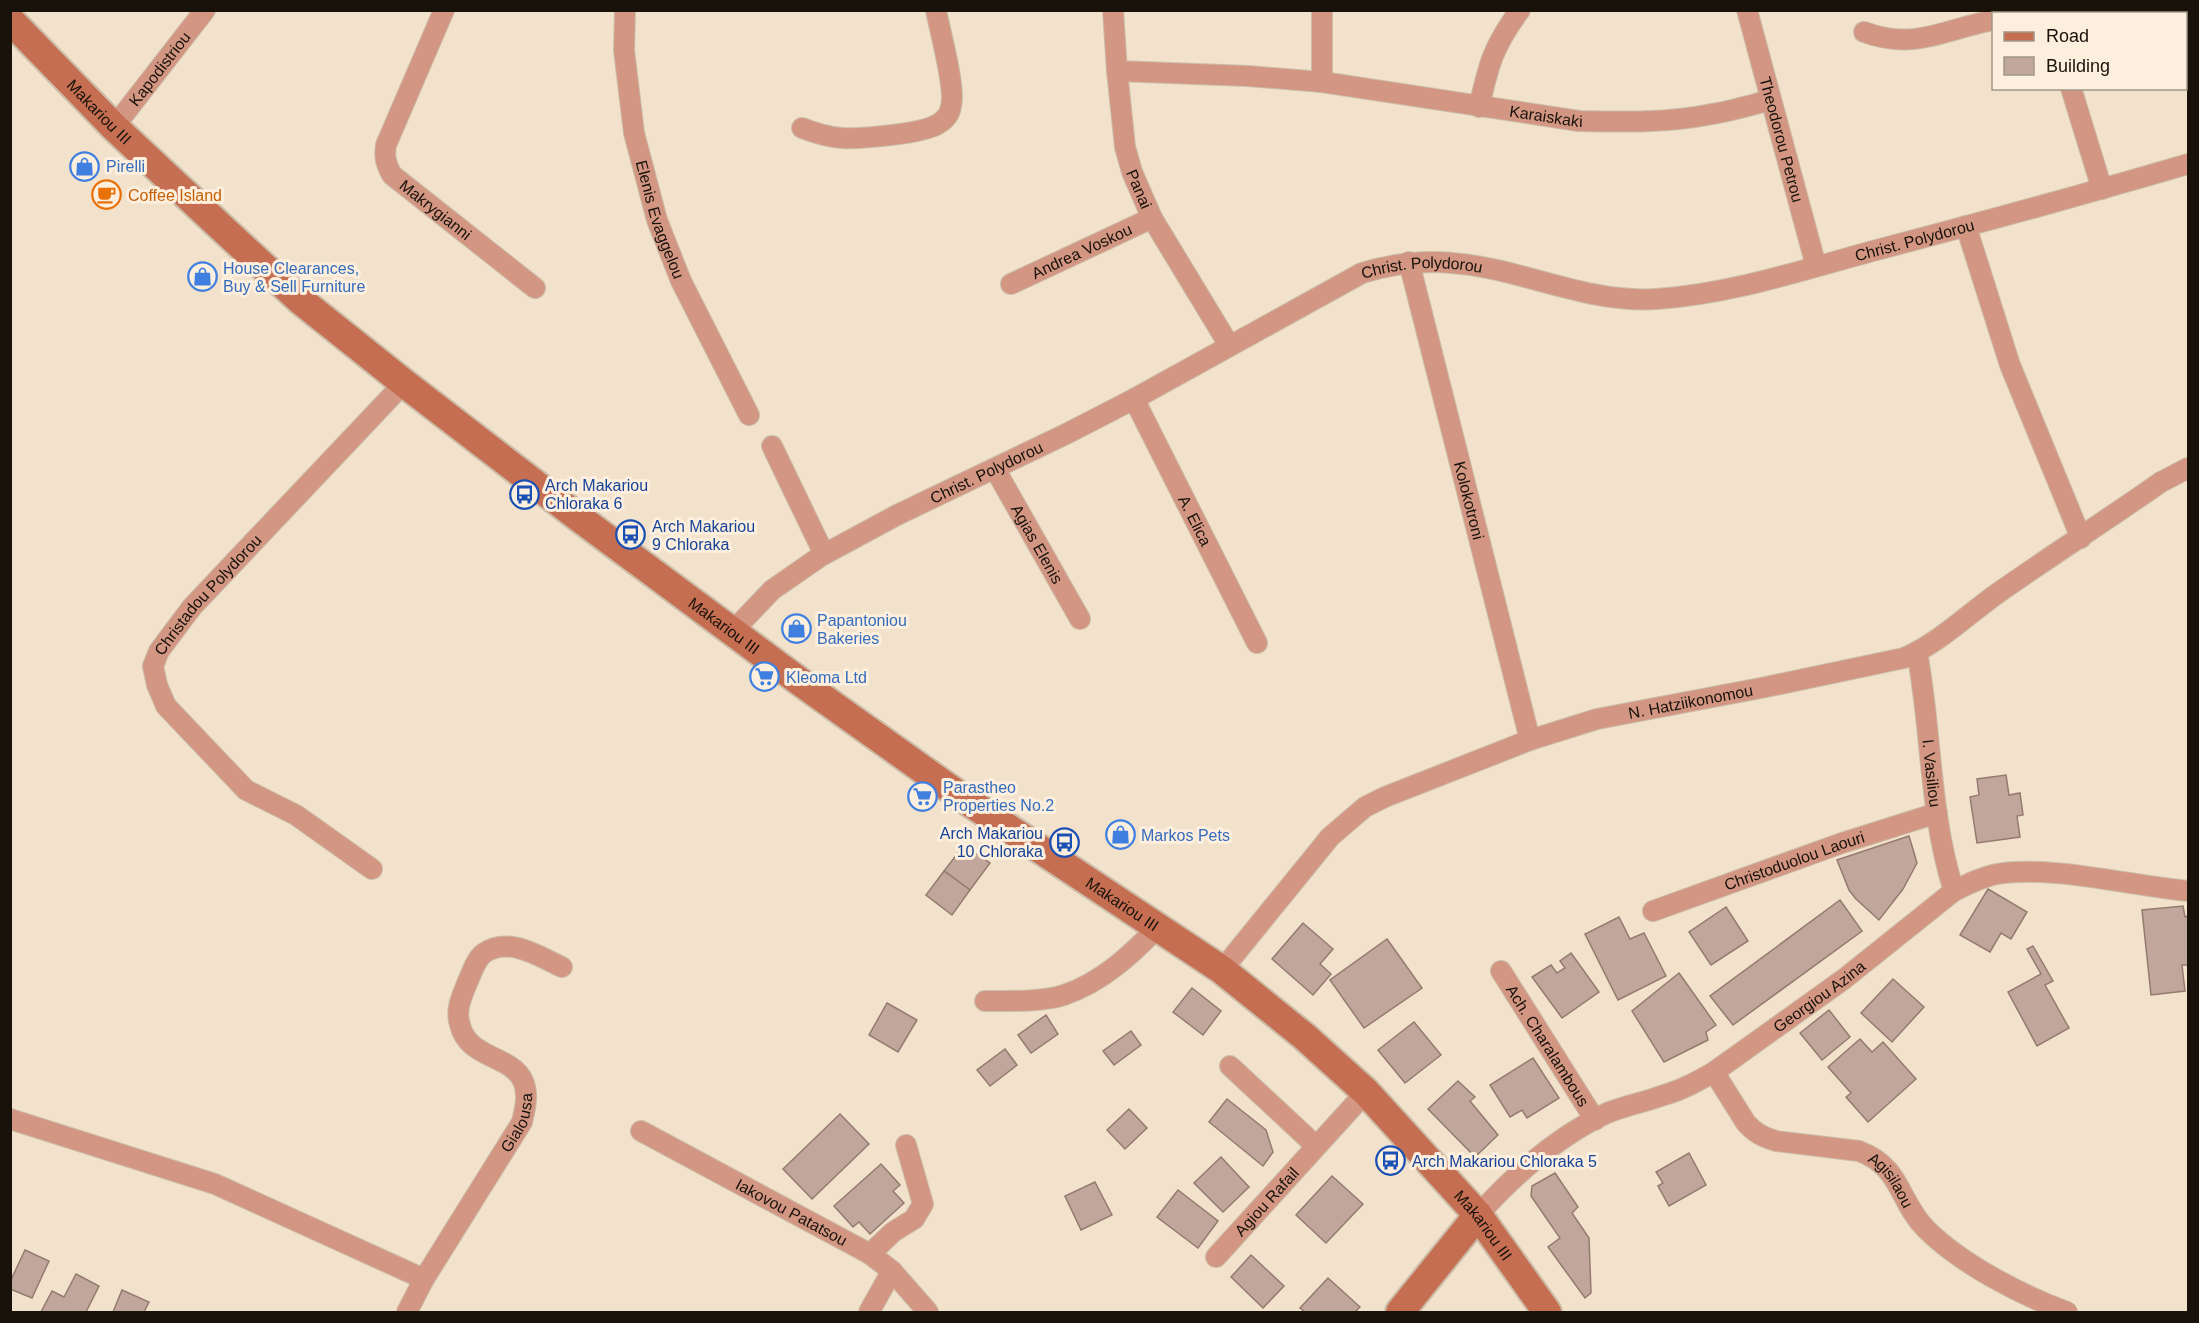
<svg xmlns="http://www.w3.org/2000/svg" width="2199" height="1323" font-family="Helvetica,sans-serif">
  <rect width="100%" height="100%" fill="#f2e1cb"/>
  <!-- building -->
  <g fill="#c1a69b" stroke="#947b70" stroke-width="1.5">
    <polygon points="2006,775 2009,795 2020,793 2023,815 2017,816 2020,837 1977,843 1970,797 1979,795 1977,779"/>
    <polygon points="1909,836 1917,863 1903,889 1879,920 1856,899 1849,890 1837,860"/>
    <polygon points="964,845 990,863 970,890 944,871"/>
    <polygon points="944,871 970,890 952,915 926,895"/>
    <polygon points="1988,889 2027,912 2011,939 2001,933 1990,952 1960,935"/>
    <polygon points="1840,900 1862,931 1733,1025 1710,996"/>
    <polygon points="2183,906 2185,917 2188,916 2188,965 2182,965 2185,991 2151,995 2142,910"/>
    <polygon points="1726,907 1748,941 1711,965 1689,932"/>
    <polygon points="1619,917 1630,939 1644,933 1666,976 1618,1000 1585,934"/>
    <polygon points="1303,923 1333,949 1320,964 1331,974 1313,995 1272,959"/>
    <polygon points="1387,939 1422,988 1364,1028 1330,980"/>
    <polygon points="2033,946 2053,981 2045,985 2069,1028 2037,1046 2008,992 2041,974 2027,949"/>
    <polygon points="1571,953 1599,992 1562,1018 1532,977 1551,965 1557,973 1565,968 1560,961"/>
    <polygon points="1679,973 1716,1025 1706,1032 1708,1040 1664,1062 1632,1011"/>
    <polygon points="1893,979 1924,1007 1892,1042 1861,1013"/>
    <polygon points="1192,988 1221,1011 1203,1035 1173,1012"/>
    <polygon points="887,1003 917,1020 898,1052 869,1035"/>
    <polygon points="1829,1010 1850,1037 1822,1060 1800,1033"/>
    <polygon points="1046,1015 1058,1034 1031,1053 1018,1035"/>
    <polygon points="1414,1022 1441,1055 1405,1083 1378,1050"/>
    <polygon points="1131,1031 1141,1045 1114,1065 1103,1051"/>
    <polygon points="1860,1039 1872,1052 1883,1042 1916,1079 1868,1122 1846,1097 1851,1093 1828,1067"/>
    <polygon points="1005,1049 1017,1065 990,1086 977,1070"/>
    <polygon points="1533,1058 1559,1098 1527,1118 1522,1110 1510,1117 1490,1085"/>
    <polygon points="1458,1081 1475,1097 1470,1101 1498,1135 1475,1157 1428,1109"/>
    <polygon points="1227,1099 1266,1130 1273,1152 1263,1166 1209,1122"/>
    <polygon points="1129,1109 1147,1128 1125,1149 1107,1130"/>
    <polygon points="840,1114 869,1144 812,1199 783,1169"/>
    <polygon points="1689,1153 1706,1185 1669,1206 1658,1186 1663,1183 1656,1172"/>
    <polygon points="1221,1157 1249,1187 1223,1212 1194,1183"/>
    <polygon points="881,1164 900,1185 893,1191 904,1203 870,1234 859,1222 853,1227 834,1206"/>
    <polygon points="1555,1173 1578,1207 1572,1213 1589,1238 1591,1293 1585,1298 1548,1247 1560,1238 1531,1196 1532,1186"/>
    <polygon points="1332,1176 1363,1204 1326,1243 1296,1215"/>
    <polygon points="1095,1182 1112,1215 1081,1230 1065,1196"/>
    <polygon points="1178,1190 1218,1221 1198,1248 1157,1217"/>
    <polygon points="25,1250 49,1261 32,1298 10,1289 10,1282"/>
    <polygon points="1251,1255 1284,1286 1263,1308 1231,1277"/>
    <polygon points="76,1274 99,1286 86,1312 41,1312 52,1291 64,1297"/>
    <polygon points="1328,1278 1360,1307 1355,1312 1305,1312 1300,1308"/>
    <polygon points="122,1290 149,1302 144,1312 113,1312"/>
  </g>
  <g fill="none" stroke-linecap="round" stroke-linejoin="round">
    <defs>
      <g id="street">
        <path id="s1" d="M444 10 386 145C384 157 386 164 392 175L535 288"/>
        <path id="s2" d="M625 10 624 50 634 133 657 220 681 281 749 415"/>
        <path id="s3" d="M1113 10 1117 71 1125 147 1132 172 1152 218 1229 345"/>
        <path id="s4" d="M1747 10 1816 266"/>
        <path d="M1864 32C1916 51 1944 29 1994 20"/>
        <path id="s5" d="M1117 71 1248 76 1322 82 1579 121C1623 122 1668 123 1712 114 1732 111 1751 105 1770 100"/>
        <polyline points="1322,82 1322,10"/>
        <polyline points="2071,88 2102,189"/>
        <path d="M1479 107C1489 63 1493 47 1520 10"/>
        <path id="s6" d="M114 127 205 10"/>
        <path d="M802 128C815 133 827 137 842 138 861 139 922 134 938 124 945 120 950 114 951 106 956 88 940 32 936 10"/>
        <polyline points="1966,226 2010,365 2081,538"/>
        <path id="s7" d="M1409 262 1530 740"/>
        <path id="s8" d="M1011 284 1152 218"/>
        <path id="s9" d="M1134 399 1257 643"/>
        <polyline points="772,446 824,554"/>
        <path id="s10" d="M995 469 1080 619"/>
        <path id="s11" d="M732 632 772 590 821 556 897 515 1068 433 1134 399 1362 273C1392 264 1421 260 1452 263 1521 268 1586 304 1657 299 1729 294 1800 271 1869 252 1976 224 2082 195 2188 164"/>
        <path id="s12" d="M1917 652C1932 732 1929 814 1954 891"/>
        <path id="s13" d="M372 869 296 815 246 790 166 706 157 685 153 666 159 651 192 607 404 383"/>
        <path id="s14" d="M1653 911 1842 843 1937 813"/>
        <path id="s15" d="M1222 970 1330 837 1365 807 1385 797 1530 740 1597 719 1766 687 1904 658C1939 643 1967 615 1998 593 2052 555 2107 520 2161 482L2188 468"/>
        <path id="s16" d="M1501 971 1595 1120"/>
        <path d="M985 1001C1008 1001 1043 1002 1064 995 1102 982 1131 955 1158 927"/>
        <polyline points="1230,1066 1316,1146"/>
        <path id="s17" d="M1714 1072 1746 1123C1755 1133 1763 1137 1776 1141L1859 1151C1902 1167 1898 1201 1926 1229 1961 1264 2021 1295 2067 1312"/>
        <polyline points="10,1119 215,1184 424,1279"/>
        <path id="s18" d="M641 1131 870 1254 892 1271 928 1312"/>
        <path id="s19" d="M1478 1215C1514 1175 1558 1136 1607 1113 1626 1105 1646 1102 1664 1095 1682 1090 1698 1081 1714 1072L1844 979 1954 891C1968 884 1982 877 1997 874 2053 865 2131 886 2188 891"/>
        <polyline points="870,1254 893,1232 914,1219 923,1204 906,1145"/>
        <path id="s20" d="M1216 1257 1366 1092"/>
        <path id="s21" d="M407 1312 424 1279 522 1122C525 1109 529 1094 523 1081 512 1055 468 1059 460 1025 455 1009 462 996 468 981 472 972 476 959 484 953 509 936 538 956 562 967"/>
        <polyline points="869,1312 892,1271"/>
      </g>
      <g id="secondary">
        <path id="s22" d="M10 20 114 127 223 229 300 300 404 383 578 517 799 681 960 796 1222 970 1305 1037 1366 1092 1478 1215 1547 1312"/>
        <polyline points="1400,1312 1478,1215"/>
      </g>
    </defs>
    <!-- street casing -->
    <use href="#street" stroke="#cbbca8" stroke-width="22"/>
    <!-- secondary casing -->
    <use href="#secondary" stroke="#cbbca8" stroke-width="32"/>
    <!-- street -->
    <use href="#street" stroke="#d29682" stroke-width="20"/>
    <!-- secondary -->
    <use href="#secondary" stroke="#c56e51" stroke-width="28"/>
  </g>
  <!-- icons -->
  <defs>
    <symbol id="shop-ring" viewBox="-11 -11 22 22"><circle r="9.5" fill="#fdefdd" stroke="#3f7fe0" stroke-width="1.5"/><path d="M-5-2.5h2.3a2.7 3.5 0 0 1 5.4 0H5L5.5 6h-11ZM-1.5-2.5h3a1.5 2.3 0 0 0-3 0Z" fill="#3f7fe0"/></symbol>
    <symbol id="cafe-ring" viewBox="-11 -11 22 22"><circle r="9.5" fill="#fdefdd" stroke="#e8710a" stroke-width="1.5"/><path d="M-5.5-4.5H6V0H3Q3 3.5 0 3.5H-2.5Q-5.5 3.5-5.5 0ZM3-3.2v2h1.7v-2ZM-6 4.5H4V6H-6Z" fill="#e8710a"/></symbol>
    <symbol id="bus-ring" viewBox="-11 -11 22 22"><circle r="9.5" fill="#fdefdd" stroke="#1a4fb4" stroke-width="1.5"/><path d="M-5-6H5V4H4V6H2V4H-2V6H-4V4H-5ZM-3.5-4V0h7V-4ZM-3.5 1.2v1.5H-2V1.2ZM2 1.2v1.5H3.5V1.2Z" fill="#1a4fb4"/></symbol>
    <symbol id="supermarket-ring" viewBox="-11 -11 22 22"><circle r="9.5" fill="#fdefdd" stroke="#3f7fe0" stroke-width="1.5"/><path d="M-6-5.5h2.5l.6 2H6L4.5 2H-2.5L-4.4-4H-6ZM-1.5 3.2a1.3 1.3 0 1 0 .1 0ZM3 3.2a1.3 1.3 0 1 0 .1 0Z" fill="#3f7fe0"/></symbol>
  </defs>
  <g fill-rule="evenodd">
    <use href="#shop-ring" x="68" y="150" width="33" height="33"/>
    <use href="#cafe-ring" x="90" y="178" width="33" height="33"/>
    <use href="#shop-ring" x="186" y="260" width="33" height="33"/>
    <use href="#bus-ring" x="508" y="478" width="33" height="33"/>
    <use href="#bus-ring" x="614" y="518" width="33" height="33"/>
    <use href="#shop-ring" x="780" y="612" width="33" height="33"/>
    <use href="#supermarket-ring" x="748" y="660" width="33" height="33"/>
    <use href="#supermarket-ring" x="906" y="780" width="33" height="33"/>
    <use href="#shop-ring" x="1104" y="818" width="33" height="33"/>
    <use href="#bus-ring" x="1048" y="826" width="33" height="33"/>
    <use href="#bus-ring" x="1374" y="1144" width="33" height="33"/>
  </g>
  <g text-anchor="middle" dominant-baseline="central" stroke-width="6" stroke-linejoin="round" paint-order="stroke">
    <!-- street labels -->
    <g font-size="16" fill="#18120b" stroke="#fdefdd">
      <text stroke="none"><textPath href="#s6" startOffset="74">Kapodistriou</textPath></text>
      <text stroke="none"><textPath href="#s22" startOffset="128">Makariou III</textPath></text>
      <text stroke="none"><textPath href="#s5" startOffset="432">Karaiskaki</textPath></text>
      <text stroke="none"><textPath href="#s4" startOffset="134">Theodorou Petrou</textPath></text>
      <text stroke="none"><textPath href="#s3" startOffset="182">Panai</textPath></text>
      <text stroke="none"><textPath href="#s1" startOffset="234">Makrygianni</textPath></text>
      <text stroke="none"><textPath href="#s2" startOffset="214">Elenis Evaggelou</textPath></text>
      <text stroke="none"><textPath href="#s11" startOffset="1293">Christ. Polydorou</textPath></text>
      <text stroke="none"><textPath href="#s8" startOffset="78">Andrea Voskou</textPath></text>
      <text stroke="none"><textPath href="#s11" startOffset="789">Christ. Polydorou</textPath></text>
      <text stroke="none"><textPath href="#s11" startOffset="303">Christ. Polydorou</textPath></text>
      <text stroke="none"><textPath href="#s7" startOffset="246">Kolokotroni</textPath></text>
      <text stroke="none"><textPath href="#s9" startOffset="136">A. Elica</textPath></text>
      <text stroke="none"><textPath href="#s10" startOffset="86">Agias Elenis</textPath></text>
      <text stroke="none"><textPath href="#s13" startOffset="398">Christadou Polydorou</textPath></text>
      <text stroke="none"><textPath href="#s22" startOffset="938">Makariou III</textPath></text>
      <text stroke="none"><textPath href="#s15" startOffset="561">N. Hatziikonomou</textPath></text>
      <text stroke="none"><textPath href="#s12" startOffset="122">I. Vasiliou</textPath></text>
      <text stroke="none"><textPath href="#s14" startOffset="150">Christoduolou Laouri</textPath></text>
      <text stroke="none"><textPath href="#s22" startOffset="1424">Makariou III</textPath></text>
      <text stroke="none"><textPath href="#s19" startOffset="410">Georgiou Azina</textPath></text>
      <text stroke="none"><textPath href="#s16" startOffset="88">Ach. Charalambous</textPath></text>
      <text stroke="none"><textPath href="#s21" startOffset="220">Gialousa</textPath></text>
      <text stroke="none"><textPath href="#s17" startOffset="224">Agisilaou</textPath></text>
      <text stroke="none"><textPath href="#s20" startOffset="75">Agiou Rafail</textPath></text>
      <text stroke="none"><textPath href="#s18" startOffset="171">Iakovou Patatsou</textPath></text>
      <text stroke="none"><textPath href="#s22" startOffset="1910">Makariou III</textPath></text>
    </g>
    <!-- shop labels -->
    <g font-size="16" fill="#366cbe" stroke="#fdefdd" text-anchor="start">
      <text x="106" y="166">Pirelli</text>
      <text x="223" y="268">House Clearances,<tspan x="223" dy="18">Buy &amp; Sell Furniture</tspan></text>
      <text x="817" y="620">Papantoniou<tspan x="817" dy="18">Bakeries</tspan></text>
      <text x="786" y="677">Kleoma Ltd</text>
      <text x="943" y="787">Parastheo<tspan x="943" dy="18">Properties No.2</tspan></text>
      <text x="1141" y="835">Markos Pets</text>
    </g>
    <!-- food labels -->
    <g font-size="16" fill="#c56008" stroke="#fdefdd" text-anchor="start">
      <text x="128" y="195">Coffee Island</text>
    </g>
    <!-- transit labels -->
    <g font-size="16" fill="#164399" stroke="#fdefdd" text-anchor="start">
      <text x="545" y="485">Arch Makariou<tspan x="545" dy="18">Chloraka 6</tspan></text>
      <text x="652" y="526">Arch Makariou<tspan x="652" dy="18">9 Chloraka</tspan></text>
      <text x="1043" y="833" text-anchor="end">Arch Makariou<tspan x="1043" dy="18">10 Chloraka</tspan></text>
      <text x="1412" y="1161">Arch Makariou Chloraka 5</text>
    </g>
  </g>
  <!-- border -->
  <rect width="2199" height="1323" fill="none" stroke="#18120b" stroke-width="24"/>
  <!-- legend -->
  <rect x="1992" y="12" width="195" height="78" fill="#fdefdd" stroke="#a19789" stroke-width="1.5"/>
  <rect x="2004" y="32" width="30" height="9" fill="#c56e51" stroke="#a19789" stroke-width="1.5"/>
  <text x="2046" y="42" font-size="18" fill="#18120b">Road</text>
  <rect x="2004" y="57" width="30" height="18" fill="#c1a69b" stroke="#a19789" stroke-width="1.5"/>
  <text x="2046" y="72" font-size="18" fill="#18120b">Building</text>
</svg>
